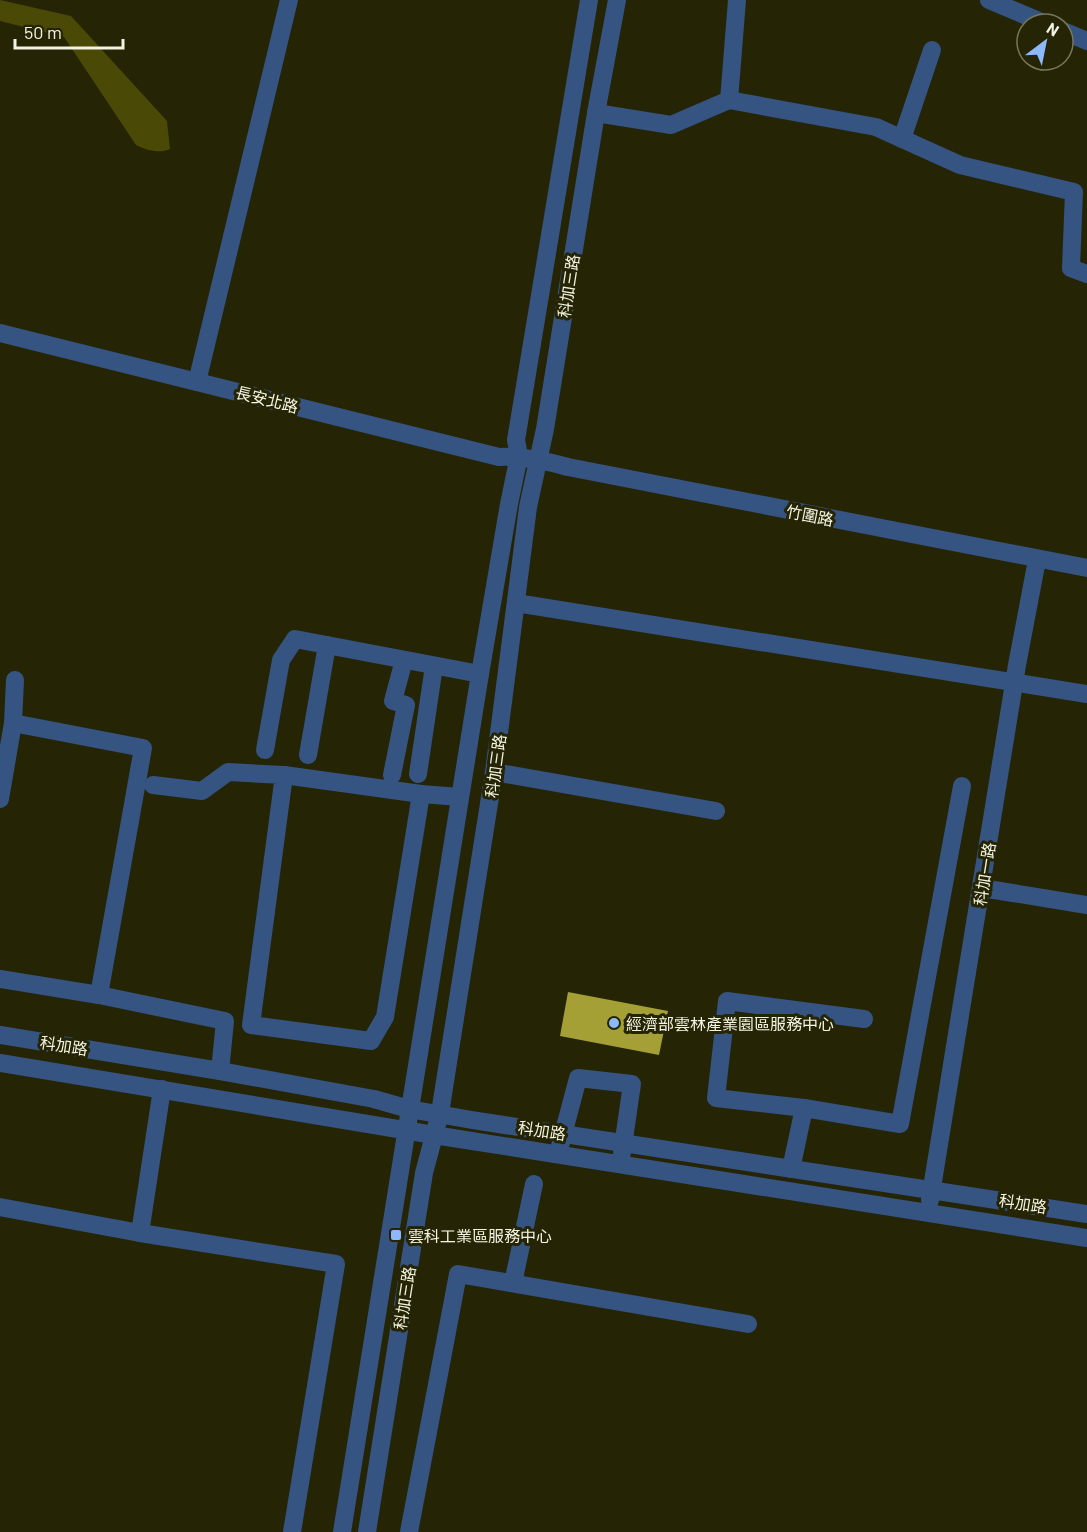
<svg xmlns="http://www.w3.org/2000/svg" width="1087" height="1532" font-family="Barlow,'Noto Sans TC',sans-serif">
  <rect width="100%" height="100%" fill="#252405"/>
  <!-- green -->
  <path fill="#4b4906" d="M0 0 71 16 167 121 170 149C159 154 146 150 136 145L64 37 0 21Z"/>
  <!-- building -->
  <polygon fill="#a4a035" points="568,992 668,1011 659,1055 560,1036"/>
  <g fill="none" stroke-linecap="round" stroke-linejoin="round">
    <!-- minor -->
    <g stroke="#355482" stroke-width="18">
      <polyline points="989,0 1046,24"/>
      <polyline points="1063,31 1087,41"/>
      <polyline points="729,100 737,0"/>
      <polyline points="596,113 671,125 729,100 876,127 960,165 1074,192 1071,268 1087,274"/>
      <polyline points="902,139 932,50"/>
      <path d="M0 333 499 457C523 456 544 460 568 467L1087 568"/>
      <polyline points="197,382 289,0"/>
      <polyline points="516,603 1087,694"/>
      <polyline points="13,723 15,680"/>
      <polyline points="265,750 281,660 295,639 480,674"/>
      <polyline points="308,755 327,645"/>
      <polyline points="494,772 716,811"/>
      <polyline points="418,774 434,666"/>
      <polyline points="284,775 421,794"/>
      <polyline points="392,775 406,705 393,701 404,660"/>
      <polyline points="153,785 202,791 228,772 284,775 251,1025 371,1041 385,1017 421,794 460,797"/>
      <polyline points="0,799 13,723 143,748 99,995"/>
      <polyline points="982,888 1087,905"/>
      <polyline points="0,979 99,995 225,1021 220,1071"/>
      <polyline points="0,1035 220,1071 374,1099 409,1109 472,1120 1087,1214"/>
      <polyline points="0,1063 434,1135 1087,1238"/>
      <polyline points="804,1108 900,1124 962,786"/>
      <polyline points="560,1146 578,1078 632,1084 622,1153"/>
      <polyline points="791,1169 804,1108 716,1098 727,1001 864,1019"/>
      <polyline points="930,1200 1017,665 1037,560"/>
      <polyline points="0,1207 140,1233 336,1264 292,1532"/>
      <polyline points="140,1233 162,1089"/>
      <polyline points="513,1283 534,1184"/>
      <polyline points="342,1532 480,674 509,504 519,456 516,440 589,0"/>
      <polyline points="367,1532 424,1173 440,1113 494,772 528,507 545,429 596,113 617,0"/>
      <polyline points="409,1532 458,1274 748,1324"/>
    </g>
  </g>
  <!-- markers -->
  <g fill="#8bb9fc" stroke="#252405" stroke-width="2">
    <circle cx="614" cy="1023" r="6"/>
    <rect x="390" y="1229" width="12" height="12" rx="3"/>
  </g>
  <g text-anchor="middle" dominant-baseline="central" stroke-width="6" stroke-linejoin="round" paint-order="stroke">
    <!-- street labels -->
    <g font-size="16" fill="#f3f3e1" stroke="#252405">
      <text transform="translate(568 286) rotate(-81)">科加三路</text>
      <text transform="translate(267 399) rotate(14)">長安北路</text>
      <text transform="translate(810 515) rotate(11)">竹圍路</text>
      <text transform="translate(495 766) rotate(-82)">科加三路</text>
      <text transform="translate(984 874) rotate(-81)">科加一路</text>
      <text transform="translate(64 1045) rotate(9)">科加路</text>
      <text transform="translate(542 1130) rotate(9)">科加路</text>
      <text transform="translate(1023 1203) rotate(9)">科加路</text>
      <text transform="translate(404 1298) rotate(-81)">科加三路</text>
    </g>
    <!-- poi labels -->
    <g font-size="16" fill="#f3f3e1" stroke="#252405" text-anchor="start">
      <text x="626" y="1023">經濟部雲林產業園區服務中心</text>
      <text x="408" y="1235">雲科工業區服務中心</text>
    </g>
  </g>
  <!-- north arrow -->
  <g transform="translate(1045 42) rotate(32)"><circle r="28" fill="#252405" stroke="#77775d" stroke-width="1.5"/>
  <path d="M0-4.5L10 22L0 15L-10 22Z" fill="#8bb9fc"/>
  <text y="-9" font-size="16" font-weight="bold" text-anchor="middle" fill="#f3f3e1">N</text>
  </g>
  <!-- scale -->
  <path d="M15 39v9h108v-9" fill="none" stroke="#f3f3e1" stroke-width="3"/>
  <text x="24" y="39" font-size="18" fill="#f3f3e1" stroke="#252405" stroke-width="4.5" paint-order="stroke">50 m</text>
</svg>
